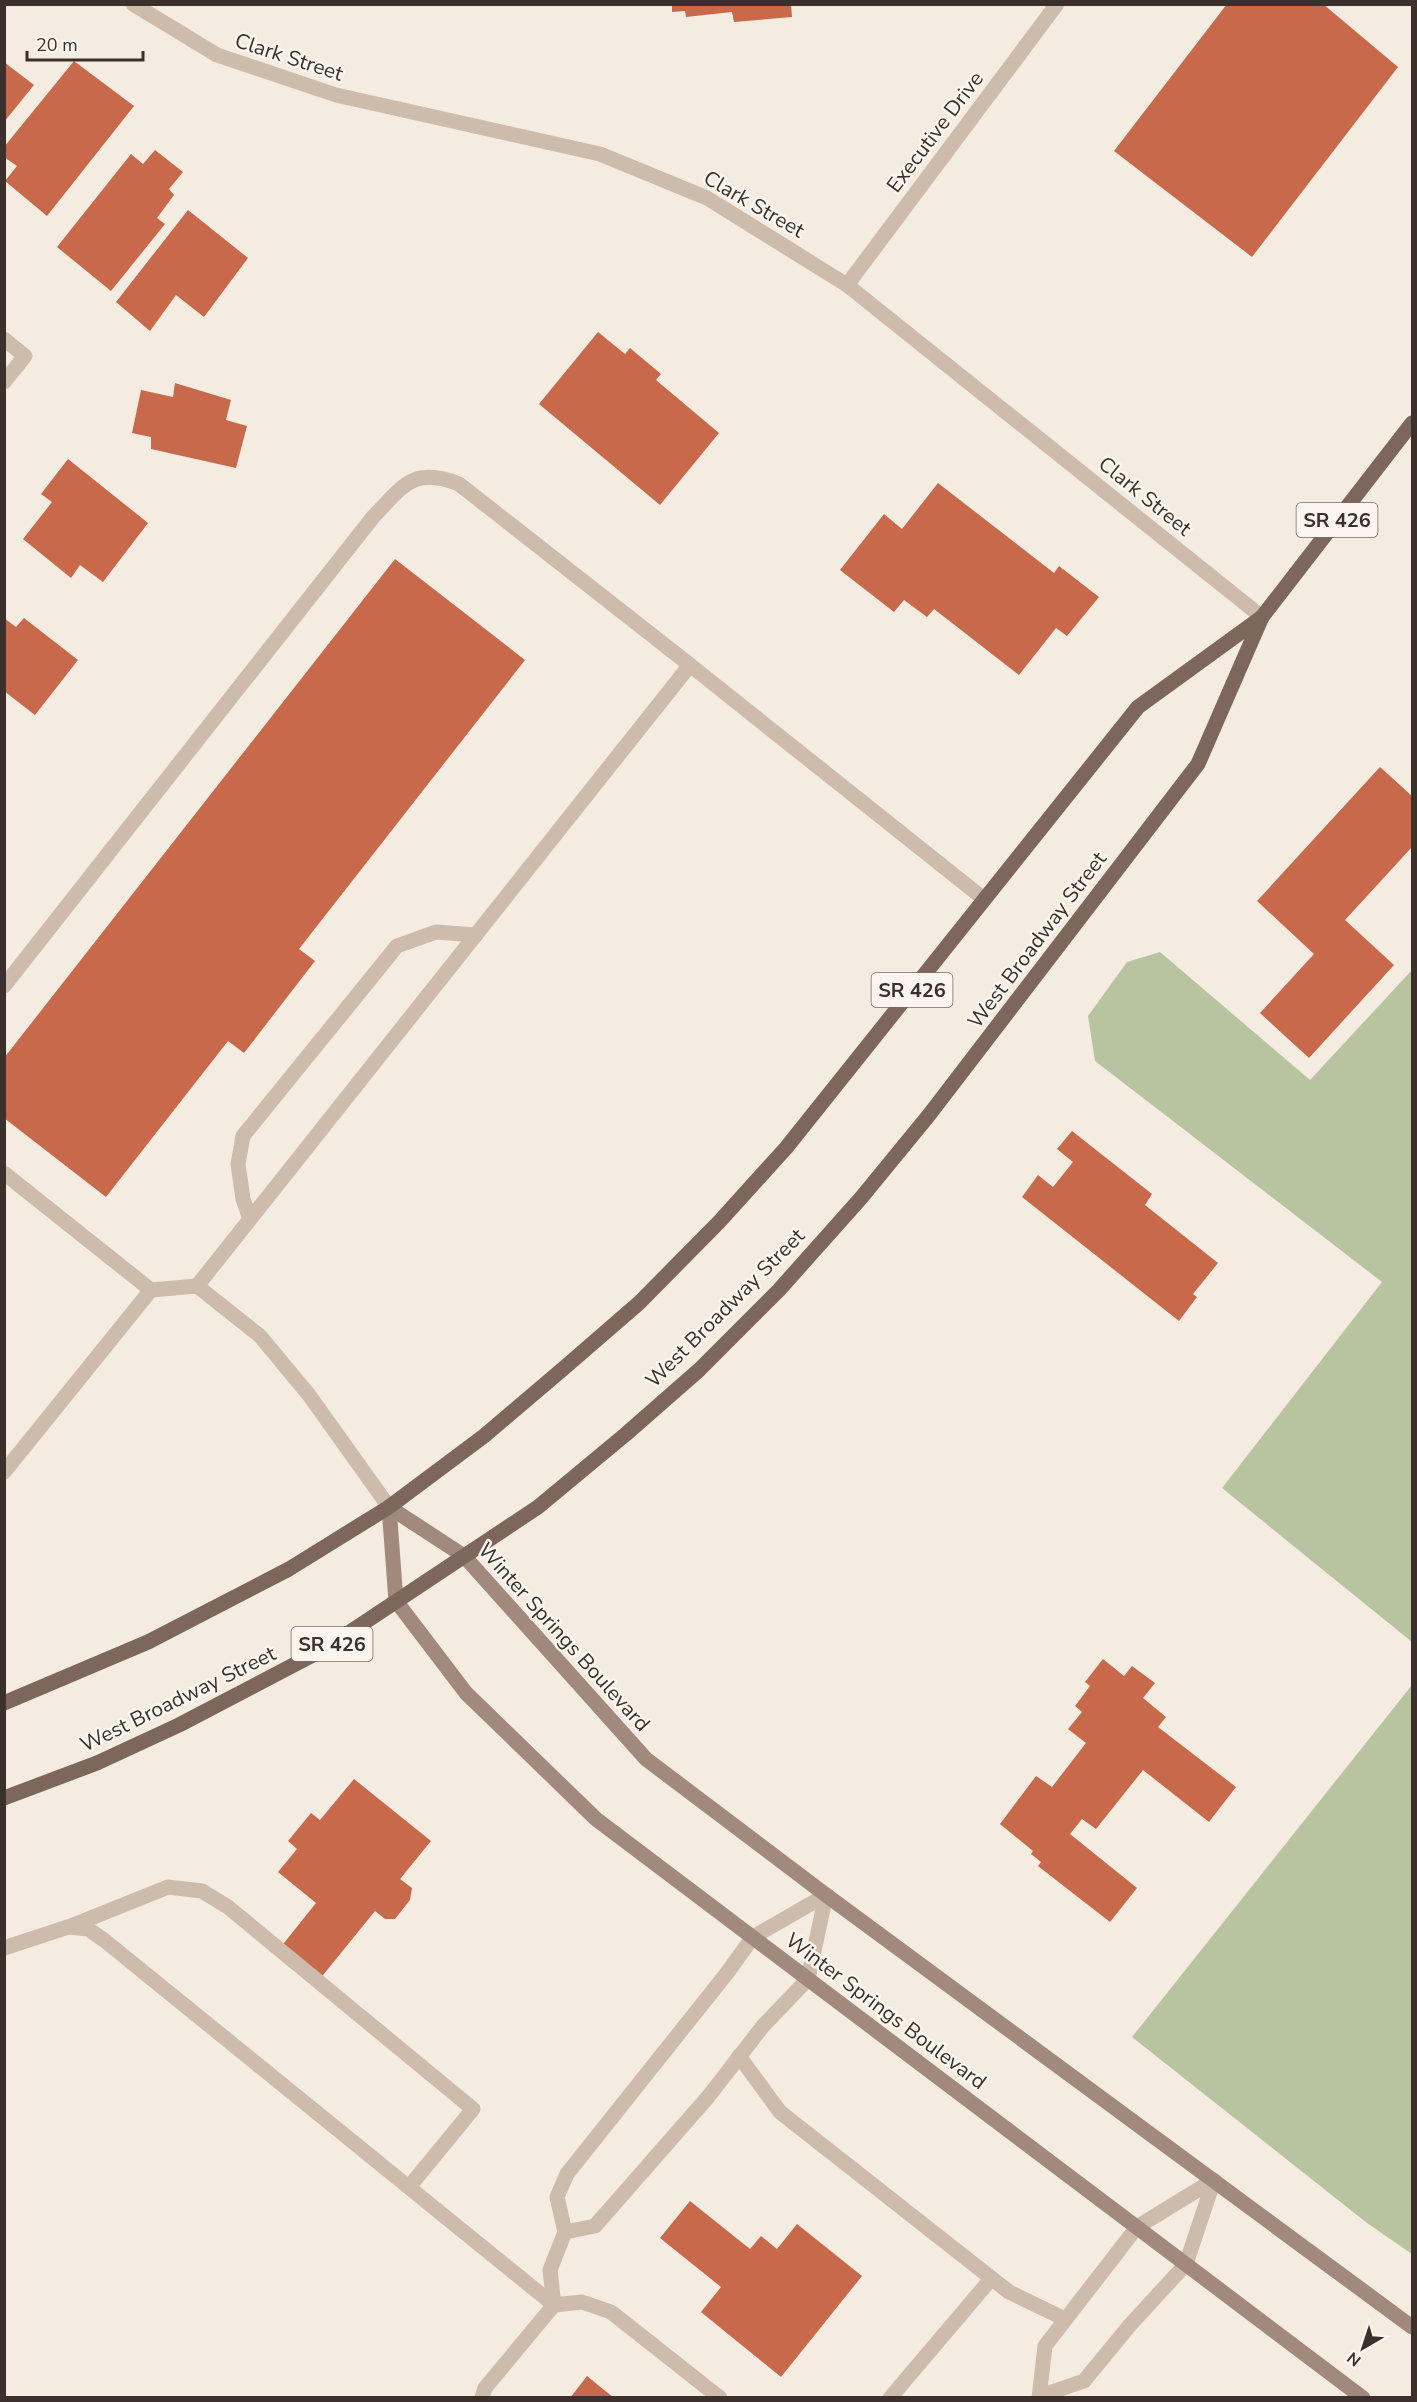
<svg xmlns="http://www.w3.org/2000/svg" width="1417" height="2402" font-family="'Nunito Sans',sans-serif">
  <rect width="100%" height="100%" fill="#f4ebe1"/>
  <!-- green -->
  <g fill="#b8c4a0">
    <polygon points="1160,952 1310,1080 1412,970 1412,1642 1222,1488 1382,1282 1095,1061 1088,1016 1127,962"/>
    <polygon points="1412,1685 1412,2254 1367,2223 1132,2037"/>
  </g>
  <!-- building -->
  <g fill="#c8694b">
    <polygon points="672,4 791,4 792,17 734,22 732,12 686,17 685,11 672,12"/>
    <polygon points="1227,4 1323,4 1398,67 1252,257 1114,151"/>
    <polygon points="74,61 134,106 47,216 5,181 17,166 4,157 4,147"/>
    <polygon points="4,62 34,85 4,122"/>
    <polygon points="155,150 183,172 169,189 174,195 157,218 165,224 111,291 57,247 131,154 143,164"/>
    <polygon points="188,210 248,258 204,317 176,295 150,331 116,302"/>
    <polygon points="598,332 625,354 630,348 661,374 656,380 719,433 660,505 539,404"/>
    <polygon points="175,383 231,400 226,420 247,426 236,468 151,449 151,437 132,433 141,390 173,397"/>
    <polygon points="68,459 148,523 103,582 80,565 71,578 23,539 52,502 41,494"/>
    <polygon points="938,483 1054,573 1059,566 1099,597 1067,636 1056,628 1019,675 934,609 927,617 904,600 894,612 840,570 884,514 902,529"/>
    <polygon points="395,559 525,660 299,949 315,961 244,1053 228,1041 106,1197 4,1118 4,1058"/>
    <polygon points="4,618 16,627 24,618 78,660 35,715 4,691"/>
    <polygon points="1380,767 1412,796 1412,847 1345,920 1394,965 1309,1058 1260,1013 1314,954 1257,901"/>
    <polygon points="1072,1131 1152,1194 1145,1205 1218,1263 1193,1294 1197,1297 1179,1321 1022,1197 1038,1175 1053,1187 1073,1162 1057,1149"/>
    <polygon points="1103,1659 1124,1676 1132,1666 1155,1683 1143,1698 1166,1717 1158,1727 1236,1787 1209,1822 1143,1770 1096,1829 1082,1819 1070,1834 1137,1888 1110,1922 1038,1866 1041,1862 1031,1854 1033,1851 1000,1824 1036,1776 1052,1787 1086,1743 1068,1729 1082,1712 1075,1706 1090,1686 1085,1682"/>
    <polygon points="354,1779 431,1841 400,1879 412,1888 410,1900 395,1919 385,1919 375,1911 319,1980 280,1948 316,1903 278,1872 297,1849 288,1841 311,1813 320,1820"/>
    <polygon points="690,2201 750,2249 761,2236 777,2249 797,2224 862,2276 781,2377 701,2312 721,2287 660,2238"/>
    <polygon points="587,2376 614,2398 570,2398"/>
  </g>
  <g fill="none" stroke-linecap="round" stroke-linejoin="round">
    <!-- lane -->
    <g stroke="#cdbbac" stroke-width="15">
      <path d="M4 986 373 517C403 486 413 466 459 484L690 665"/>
      <polyline points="4,1173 151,1290 197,1286"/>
      <polyline points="250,1219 243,1199 238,1164 243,1136 397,946 436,932 476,935"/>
      <polyline points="4,1472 151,1290"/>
      <polyline points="389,1507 309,1395 260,1336 197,1286 690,665 984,899"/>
      <polygon points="826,1895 808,1979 763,2026 708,2097 595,2226 565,2232 557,2197 567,2174 727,1973 753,1937"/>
      <polyline points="71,1926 168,1887 202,1891 228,1907 473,2109 409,2187"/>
      <polyline points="4,1948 68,1927 88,1929 104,1940 554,2305 582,2302 611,2312 720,2398"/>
      <polyline points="739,2056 780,2112 1009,2292 1065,2319"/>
      <polyline points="482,2398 485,2388 554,2305 550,2270 565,2232"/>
      <polyline points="890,2398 991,2279"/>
      <polyline points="1039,2398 1045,2346 1137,2227 1214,2180 1186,2264 1130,2325 1084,2381 1040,2396"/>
    </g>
    <!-- street -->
    <g stroke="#cdbbac" stroke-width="15">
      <polyline points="133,4 217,55 336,95 600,154 707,198 847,285 1262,617"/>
      <polyline points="847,285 1057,4"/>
      <polyline points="4,339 25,356 4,382"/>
    </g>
    <!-- secondary -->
    <g stroke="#a18a7d" stroke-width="15">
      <polyline points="389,1507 396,1601 466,1693 596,1819 1363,2398"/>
      <polyline points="389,1507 464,1556 646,1759 826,1895 1412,2327"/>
    </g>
    <!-- primary -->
    <g stroke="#7d675c" stroke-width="15">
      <polyline points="4,1703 148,1642 289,1569 389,1507 484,1436 564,1368 639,1303 719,1222 786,1148 1138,707 1262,617"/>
      <polyline points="4,1798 97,1763 179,1725 326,1648 538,1507 626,1434 699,1370 779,1290 861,1198 929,1115 1198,764 1262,617 1412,423"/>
    </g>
  </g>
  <g text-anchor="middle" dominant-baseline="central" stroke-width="5" stroke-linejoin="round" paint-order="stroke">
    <!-- shield labels -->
    <g fill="#fbf5ee" stroke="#756b66" stroke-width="1.5">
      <rect x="1296.5" y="503" width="81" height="34" rx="4.5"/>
      <rect x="871.5" y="973" width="81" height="34" rx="4.5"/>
      <rect x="291.5" y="1627" width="81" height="34" rx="4.5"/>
    </g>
    <g font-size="20" font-weight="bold" fill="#3b302b">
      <text x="1337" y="520">SR 426</text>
      <text x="912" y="990">SR 426</text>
      <text x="332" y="1644">SR 426</text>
    </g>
    <!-- street labels -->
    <g font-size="21" fill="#3b302b" stroke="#fbf5ee">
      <text transform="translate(289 57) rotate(18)">Clark Street</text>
      <text transform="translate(935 132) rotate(-53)">Executive Drive</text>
      <text transform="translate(754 204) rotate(30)">Clark Street</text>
      <text transform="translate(1145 496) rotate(39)">Clark Street</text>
      <text transform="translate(1037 940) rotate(-53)">West Broadway Street</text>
      <text transform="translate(725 1308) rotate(-45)">West Broadway Street</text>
      <text transform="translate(564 1637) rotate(48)">Winter Springs Boulevard</text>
      <text transform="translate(178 1699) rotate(-26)">West Broadway Street</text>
      <text transform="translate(886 2011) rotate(37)">Winter Springs Boulevard</text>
    </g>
  </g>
  <!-- border -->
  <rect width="1417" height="2402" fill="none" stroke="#3b302b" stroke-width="12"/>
  <!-- north arrow -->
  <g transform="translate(1363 2348) rotate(219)" stroke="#fbf5ee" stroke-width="4.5" paint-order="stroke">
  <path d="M0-4.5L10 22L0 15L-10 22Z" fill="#3b302b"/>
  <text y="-9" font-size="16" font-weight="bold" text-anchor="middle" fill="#3b302b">N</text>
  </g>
  <!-- scale -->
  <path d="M27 51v9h116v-9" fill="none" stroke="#3b302b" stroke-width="3"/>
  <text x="36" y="51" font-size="18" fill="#3b302b" stroke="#fbf5ee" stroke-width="4.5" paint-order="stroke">20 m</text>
</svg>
